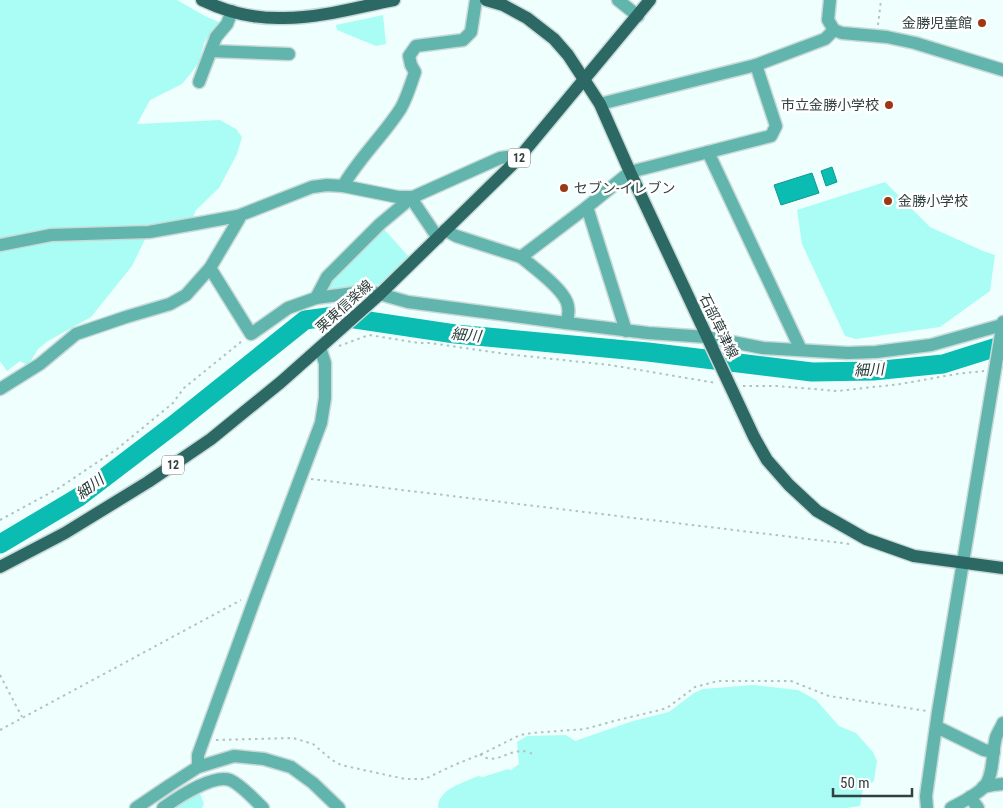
<svg xmlns="http://www.w3.org/2000/svg" width="1003" height="808" font-family="'Roboto Condensed','Noto Sans JP',sans-serif">
  <rect width="100%" height="100%" fill="#eefffd"/>
  <!-- green -->
  <g fill="#aafdf4">
    <polygon points="0,0 177,0 205,16 219,22 204,43 199,63 182,84 150,100 137,124 220,120 236,129 242,137 237,154 219,188 196,210 192,220 151,227 132,266 91,317 48,341 38,349 32,359 27,365 20,361 7,371 0,361"/>
    <polygon points="383,15 386,44 376,46 337,30 336,25"/>
    <polygon points="885,182 930,227 983,251 995,255 990,291 940,327 856,339 845,336 802,244 797,210"/>
    <polygon points="383,228 409,257 380,284 329,291 326,287 331,280"/>
    <path d="M754 685 798 690 816 700 839 726 856 733 873 752 877 761 874 781 863 788 860 806 846 808H438C438 789 463 783 478 776L483 777 508 769 511 770 519 764 517 742 527 736 566 735 575 741 633 721 669 712 694 693 703 689Z"/>
    <polygon points="199,791 204,804 202,808 168,808"/>
  </g>
  <!-- water -->
  <g fill="#0abcb1" stroke="#15978f">
    <polygon points="832,167 837,182 826,186 821,171"/>
    <polygon points="812,173 819,193 781,205 774,185"/>
  </g>
  <g fill="none" stroke-linecap="round" stroke-linejoin="round">
    <!-- river -->
    <polyline stroke="#0abcb1" stroke-width="19" points="0,544 79,497 176,423 305,320 335,316 455,334 648,352 812,372 873,371 943,364 1003,345"/>
    <defs>
      <g id="minor">
        <polyline points="618,0 638,16"/>
        <polyline points="830,0 828,20 834,30 842,33 887,37 915,43 1003,70"/>
        <polyline points="211,51 289,54"/>
        <polyline points="199,82 216,37 227,24 232,11"/>
        <polyline points="600,104 756,65 825,39 834,30"/>
        <polyline points="708,152 801,350"/>
        <path d="M343 186C359 158 384 135 401 108 407 97 411 84 415 72L411 65 409 56 416 46 463 40 471 32 476 0"/>
        <polyline points="413,197 415,204 438,238"/>
        <polyline points="587,207 626,331"/>
        <polyline points="445,230 456,236 521,257 587,207 630,172 771,136 776,126 756,65"/>
        <polyline points="0,245 51,235 149,232 200,223 238,216 312,187 327,185 343,186 398,197 413,197 500,158 507,157 518,159"/>
        <path d="M210 268 251 334 288 308 316 298 369 291 408 302 566 323C568 318 569 312 568 307 567 291 534 268 521 257"/>
        <polyline points="316,298 327,277 380,224 404,204 406,198"/>
        <polyline points="566,323 648,333 707,337 763,348 848,353 876,352 931,345 1002,325"/>
        <polyline points="0,389 40,364 76,334 126,317 170,304 186,295 210,268 239,219 238,216"/>
        <polyline points="937,727 984,750 994,752"/>
        <polyline points="198,767 198,755 254,601 321,423 325,398 325,363 320,348"/>
        <polyline points="983,787 993,785 1003,784"/>
        <polyline points="970,797 978,808"/>
        <polyline points="136,808 170,785 198,767 234,756 264,759 291,767 313,783 339,808"/>
        <path d="M163 808C177 798 213 774 230 780 240 784 255 800 263 808"/>
        <polyline points="927,808 926,796 938,712 1003,322"/>
        <path d="M951 808C962 802 975 796 984 787 994 776 992 751 996 737 998 732 1001 728 1003 723"/>
      </g>
      <g id="major">
        <path d="M202 0C227 12 256 19 284 18 321 18 358 7 394 0"/>
        <polyline points="486,0 503,5 527,18 554,39 568,55 600,104 630,172 754,437 767,460 789,485 817,511 866,539 914,556 1003,568"/>
        <polyline points="0,567 65,533 148,482 211,439 281,382 380,294 518,159 650,0"/>
      </g>
    </defs>
    <!-- minor casing -->
    <use href="#minor" stroke="#c8d9d7" stroke-width="15"/>
    <!-- major casing -->
    <use href="#major" stroke="#c8d9d7" stroke-width="15"/>
    <!-- path -->
    <g stroke="#b1c2c0" stroke-width="2" stroke-dasharray="2.5 4" stroke-linecap="butt">
      <polyline points="878,25 881,0"/>
      <polyline points="339,346 369,335 419,343 430,343 506,354 610,365 716,383"/>
      <polyline points="743,386 777,386 837,391 901,384 956,374 984,371"/>
      <polyline points="311,479 850,544"/>
      <polyline points="0,520 59,488 117,449 173,403 184,388 242,341"/>
      <polyline points="0,675 22,717"/>
      <polyline points="0,730 241,600"/>
      <polyline points="216,740 293,738 313,744 332,760 341,765 405,779 425,779 454,765 484,753 520,735 532,733 585,729 614,721 656,711 667,708 695,687 718,681 791,681 829,696 927,711"/>
      <path d="M480 754C493 766 507 751 522 751 525 751 530 753 533 754"/>
    </g>
    <!-- minor -->
    <use href="#minor" stroke="#61b5ad" stroke-width="12"/>
    <!-- major -->
    <use href="#major" stroke="#2d6964" stroke-width="12"/>
  </g>
  <!-- markers -->
  <g fill="#9d3714" stroke="#fff" stroke-width="2">
    <circle cx="982" cy="23" r="5"/>
    <circle cx="889" cy="105" r="5"/>
    <circle cx="564" cy="188" r="5"/>
    <circle cx="888" cy="201" r="5"/>
  </g>
  <g text-anchor="middle" dominant-baseline="central" stroke-width="5" stroke-linejoin="round" paint-order="stroke">
    <!-- shield labels -->
    <g fill="#fff" stroke="#6e7a79" stroke-width="1">
      <rect x="508" y="148.5" width="22" height="19" rx="4"/>
      <rect x="162" y="455.5" width="22" height="19" rx="4"/>
    </g>
    <g font-size="12" font-weight="bold" fill="#30413f">
      <text x="519" y="158">12</text>
      <text x="173" y="465">12</text>
    </g>
    <!-- poi labels -->
    <g font-size="14" fill="#30413f" stroke="#fff" text-anchor="end">
      <text x="972" y="23">金勝児童館</text>
      <text x="879" y="105">市立金勝小学校</text>
      <text x="574" y="188" text-anchor="start">セブン-イレブン</text>
      <text x="898" y="201" text-anchor="start">金勝小学校</text>
    </g>
    <!-- street labels -->
    <g font-size="14" fill="#30413f" stroke="#fff">
      <text transform="translate(344 306) rotate(-42)">栗東信楽線</text>
      <text transform="translate(719 326) rotate(64)">石部草津線</text>
    </g>
    <!-- water labels -->
    <g font-size="15" font-style="italic" fill="#243d3a" stroke="#fff">
      <text transform="translate(466 335) rotate(6)">細川</text>
      <text transform="translate(869 370) rotate(-3)">細川</text>
      <text transform="translate(90 487) rotate(-37)">細川</text>
    </g>
  </g>
  <!-- scale -->
  <path d="M833 788v8h79v-8" fill="none" stroke="#30413f" stroke-width="2.5"/>
  <text x="840" y="788" font-size="15" fill="#30413f" stroke="#ffffff" stroke-width="4" paint-order="stroke">50 m</text>
</svg>
